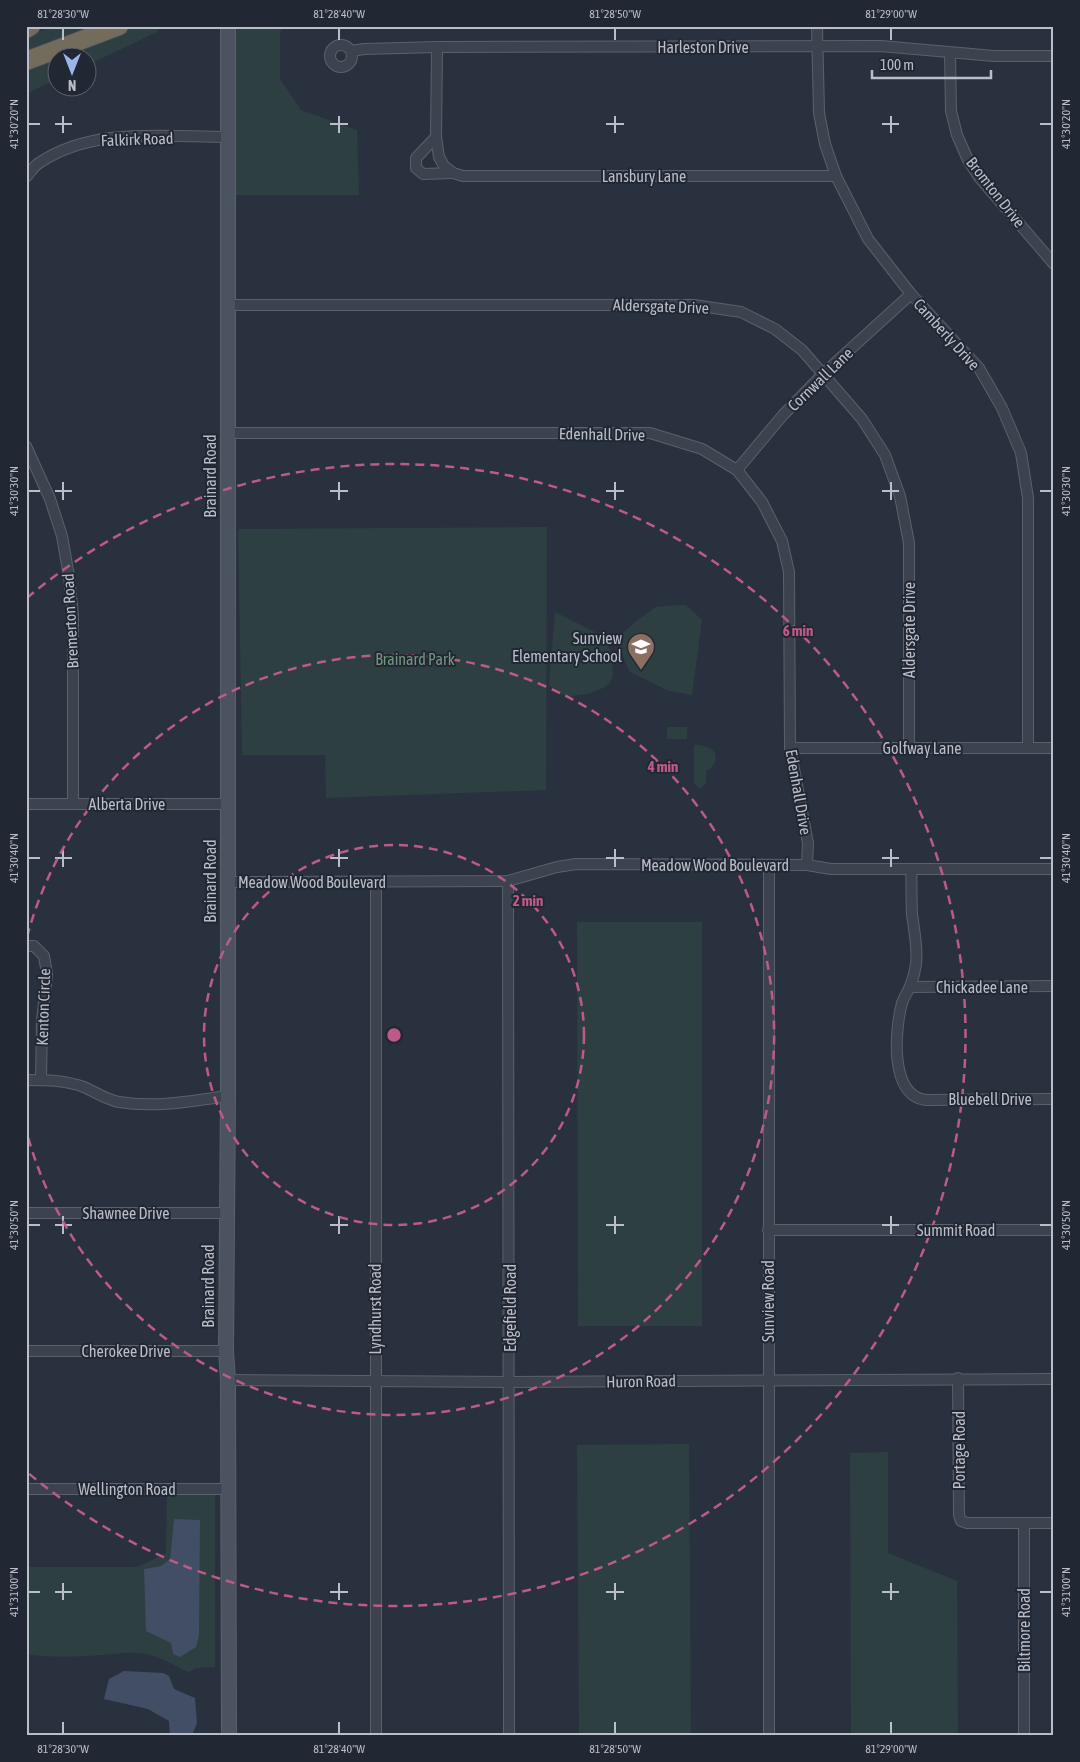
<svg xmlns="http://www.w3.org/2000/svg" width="1080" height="1762" font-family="'Asap Condensed',sans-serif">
  <rect width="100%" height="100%" fill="#29313e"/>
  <!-- green -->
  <g fill="#2e3f41" fill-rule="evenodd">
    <polygon points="51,26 104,26 26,56 26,39"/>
    <polygon points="134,26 158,26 157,32 88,65 88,58 58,58 57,79 26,94 26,67"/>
    <polygon points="228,26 285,26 280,33 280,79 301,110 357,130 359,195 228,195"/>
    <polygon points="547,527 546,790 326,798 325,755 242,755 238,529"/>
    <polygon points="678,605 686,605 702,620 692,695 669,691 630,672 619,648 623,633 639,619 656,607"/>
    <polygon points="555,612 603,636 611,652 613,676 610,683 603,688 588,694 571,696 559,694 549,685"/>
    <rect x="667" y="727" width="20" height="12"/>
    <path d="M694 745C707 745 723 750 712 767L706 771V783L700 789 694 783Z"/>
    <polygon points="577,922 702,922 702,1326 578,1326"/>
    <polygon points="689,1444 691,1736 579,1736 577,1445"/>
    <polygon points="888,1452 888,1553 957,1581 958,1736 851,1736 850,1453"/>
    <path d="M167 1489H215V1667L196 1668 189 1672C175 1666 161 1657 146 1654 131 1651 115 1654 100 1655 75 1657 51 1658 26 1654V1567H137L166 1553ZM174 1519 173 1654 171 1643 144 1569 161 1566 170 1559Z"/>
  </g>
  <!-- water -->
  <g fill="#414e65">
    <polygon points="174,1519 200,1520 199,1635 196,1647 180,1657 173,1654 171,1643 146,1631 144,1569 161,1566 170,1559"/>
    <polygon points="124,1671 163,1673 169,1676 174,1689 195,1698 197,1723 193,1733 194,1736 170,1736 169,1721 148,1709 104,1699 109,1679"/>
  </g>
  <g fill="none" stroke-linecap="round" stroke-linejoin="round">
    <defs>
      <g id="street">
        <polyline points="817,26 819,113 825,144 836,176 868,239 911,294 979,368 1002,408 1021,453 1028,498 1028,748"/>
        <circle cx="341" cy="56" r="11"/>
        <polyline points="437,47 436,137 439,157 444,166 453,173 463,176 836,176"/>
        <polyline points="351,51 364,49 437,47 881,46 994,56 1054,56"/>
        <polyline points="950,53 951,111 957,135 968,160 979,177 1054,264"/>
        <polyline points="436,137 416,158 416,168 423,174 453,173"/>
        <path d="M26 177C30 173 34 166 39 163 93 126 166 137 228 137"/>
        <polyline points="228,305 694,305 741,312 775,329 802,350 862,419 885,455 900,496 909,543 909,748"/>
        <polyline points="227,433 650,433 702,449 737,470 762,502 782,541 789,572 790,748 808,843 807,865"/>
        <polyline points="26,446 50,499 62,536 69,576 73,615 73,804"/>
        <polyline points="737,470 783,415 823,374 911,294"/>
        <polyline points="790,748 1054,748"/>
        <polyline points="26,804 228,804"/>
        <polyline points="769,865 769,1736"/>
        <path d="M911 869C912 884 911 899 912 914 914 931 918 947 916 964 915 971 913 979 910 986 908 992 904 997 902 1003 895 1029 889 1096 926 1100L1054 1099"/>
        <polyline points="508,881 509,1736"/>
        <polyline points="228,882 508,881 557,867 576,864 807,865 831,869 1054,869"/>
        <polyline points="26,946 34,946 44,956 47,974 42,1021 41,1080"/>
        <polyline points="910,987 1054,986"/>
        <path d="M26 1080C46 1080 65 1080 84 1087 95 1092 107 1100 119 1102 155 1108 192 1101 228 1096"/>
        <polyline points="26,1213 226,1213"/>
        <polyline points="768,1230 1054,1230"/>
        <polyline points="26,1351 226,1351"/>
        <polyline points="958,1378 959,1515 961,1521 967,1523 1054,1523"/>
        <polyline points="228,1380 510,1382 1054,1379"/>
        <polyline points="26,1489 228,1489"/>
        <polyline points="376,1736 376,882"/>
        <polyline points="1024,1736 1024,1523"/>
      </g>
      <polyline id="secondary" points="228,26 228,1096 226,1351 228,1380 229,1736"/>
      <g id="highway">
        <polyline points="26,29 31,26"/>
        <polyline points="26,61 119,26"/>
      </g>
    </defs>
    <!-- street casing -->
    <use href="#street" stroke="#5b616c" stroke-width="12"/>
    <!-- secondary casing -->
    <use href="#secondary" stroke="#5b616c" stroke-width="16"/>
    <!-- highway casing -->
    <use href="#highway" stroke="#484e59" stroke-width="20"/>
    <!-- street -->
    <use href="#street" stroke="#3d434e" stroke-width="10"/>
    <!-- secondary -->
    <use href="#secondary" stroke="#4b5260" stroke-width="14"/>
    <!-- highway -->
    <use href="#highway" stroke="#736b5b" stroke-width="18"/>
  </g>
  <!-- ticks -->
  <path fill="none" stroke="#b9bec9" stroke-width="2" d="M63 28V40M339 28V40M615 28V40M891 28V40M63 116V133M339 116V133M615 116V133M891 116V133M28 124H40M55 124H72M330 124H348M606 124H624M882 124H899M1040 124H1052M63 482V500M339 482V500M615 482V500M891 482V500M28 491H40M55 491H72M330 491H348M606 491H624M882 491H899M1040 491H1052M63 849V867M339 849V867M615 849V867M891 849V867M28 858H40M55 858H72M330 858H348M606 858H624M882 858H899M1040 858H1052M63 1216V1234M339 1216V1234M615 1216V1234M891 1216V1234M28 1225H40M55 1225H72M330 1225H348M606 1225H624M882 1225H899M1040 1225H1052M63 1583V1600M339 1583V1600M615 1583V1600M891 1583V1600M28 1592H40M55 1592H72M330 1592H348M606 1592H624M882 1592H899M1040 1592H1052M63 1722V1734M339 1722V1734M615 1722V1734M891 1722V1734"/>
  <!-- distance rings -->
  <g fill="none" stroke="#be5a87" stroke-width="2.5" stroke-dasharray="9 6">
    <circle cx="394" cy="1035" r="190"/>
    <path d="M27 937A380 380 0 1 1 27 1133"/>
    <path d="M27 598A571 571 0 1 1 27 1472"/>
  </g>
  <!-- icons -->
  <defs>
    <symbol id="school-pin" viewBox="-11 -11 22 30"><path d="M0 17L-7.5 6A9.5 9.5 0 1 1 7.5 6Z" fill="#8d6e63" stroke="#222833"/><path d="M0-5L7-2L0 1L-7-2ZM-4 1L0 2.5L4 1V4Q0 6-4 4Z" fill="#fff"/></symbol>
  </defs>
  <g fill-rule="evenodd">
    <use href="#school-pin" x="625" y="631" width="32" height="43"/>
  </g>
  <g text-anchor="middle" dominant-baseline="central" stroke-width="4" stroke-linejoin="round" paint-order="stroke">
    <!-- street labels -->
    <g font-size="16" fill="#b9bec9" stroke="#222833">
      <text x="703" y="47">Harleston Drive</text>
      <text transform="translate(137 139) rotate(-2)">Falkirk Road</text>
      <text x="644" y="176">Lansbury Lane</text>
      <text transform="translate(996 192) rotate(52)">Bromton Drive</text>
      <text transform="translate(661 306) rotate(2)">Aldersgate Drive</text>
      <text transform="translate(947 334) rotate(48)">Camberly Drive</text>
      <text transform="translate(820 379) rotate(-44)">Cornwall Lane</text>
      <text transform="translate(602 434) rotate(1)">Edenhall Drive</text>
      <text transform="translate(210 476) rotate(-90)">Brainard Road</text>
      <text transform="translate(70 621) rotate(-93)">Bremerton Road</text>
      <text transform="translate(909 630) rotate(-90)">Aldersgate Drive</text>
      <text x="922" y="748">Golfway Lane</text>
      <text transform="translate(799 792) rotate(80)">Edenhall Drive</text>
      <text x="127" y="804">Alberta Drive</text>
      <text x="715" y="865">Meadow Wood Boulevard</text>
      <text transform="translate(210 881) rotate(-90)">Brainard Road</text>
      <text x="312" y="882">Meadow Wood Boulevard</text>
      <text x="982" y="987">Chickadee Lane</text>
      <text transform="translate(43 1007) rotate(-88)">Kenton Circle</text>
      <text x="990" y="1099">Bluebell Drive</text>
      <text x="126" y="1213">Shawnee Drive</text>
      <text x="956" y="1230">Summit Road</text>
      <text transform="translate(208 1286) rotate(-90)">Brainard Road</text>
      <text transform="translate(768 1301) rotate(-90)">Sunview Road</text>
      <text transform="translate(510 1308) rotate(-90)">Edgefield Road</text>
      <text transform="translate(375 1309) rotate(-90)">Lyndhurst Road</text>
      <text x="126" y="1351">Cherokee Drive</text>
      <text transform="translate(641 1381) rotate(-1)">Huron Road</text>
      <text transform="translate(959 1450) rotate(-90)">Portage Road</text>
      <text x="127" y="1489">Wellington Road</text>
      <text transform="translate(1024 1630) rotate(-90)">Biltmore Road</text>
    </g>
    <!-- poi labels -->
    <g font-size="16" fill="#b9bec9" stroke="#222833" text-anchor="end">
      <text x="622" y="638">Sunview<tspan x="622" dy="18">Elementary School</tspan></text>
    </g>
    <!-- park labels -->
    <g font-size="16" fill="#73967d" stroke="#222833">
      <text x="415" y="659">Brainard Park</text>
    </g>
  </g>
  <circle cx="394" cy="1035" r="8" fill="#be5a87" stroke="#222833" stroke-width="2.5"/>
  <g font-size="15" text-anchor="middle" font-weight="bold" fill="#be5a87" stroke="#222833" stroke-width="4" stroke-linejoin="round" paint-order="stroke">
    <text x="798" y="636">6 min</text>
    <text x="663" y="772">4 min</text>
    <text x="528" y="906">2 min</text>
  </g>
  <!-- border -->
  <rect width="1080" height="1762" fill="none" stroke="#222833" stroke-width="55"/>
  <!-- north arrow -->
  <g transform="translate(72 72) rotate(180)"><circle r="24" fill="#222833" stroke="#5e646f"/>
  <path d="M0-4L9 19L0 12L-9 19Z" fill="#9bb6eb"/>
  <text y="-8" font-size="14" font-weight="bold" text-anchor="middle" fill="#b9bec9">N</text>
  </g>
  <!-- scale -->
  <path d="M872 70v8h119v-8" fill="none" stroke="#b9bec9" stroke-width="2.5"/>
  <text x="880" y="70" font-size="15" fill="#b9bec9" stroke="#222833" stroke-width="4" paint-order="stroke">100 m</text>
  <rect x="28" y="28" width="1024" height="1706" fill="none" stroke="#b9bec9" stroke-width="2"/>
  <g font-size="12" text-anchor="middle" fill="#b9bec9">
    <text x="63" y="18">81°28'30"W</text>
    <text x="339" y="18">81°28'40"W</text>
    <text x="615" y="18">81°28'50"W</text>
    <text x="891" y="18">81°29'00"W</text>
    <text transform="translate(1066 124) rotate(-90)" y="4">41°30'20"N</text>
    <text transform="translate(14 124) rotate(-90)" y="4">41°30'20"N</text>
    <text transform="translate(1066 491) rotate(-90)" y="4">41°30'30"N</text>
    <text transform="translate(14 491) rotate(-90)" y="4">41°30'30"N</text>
    <text transform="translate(14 858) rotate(-90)" y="4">41°30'40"N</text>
    <text transform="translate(1066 858) rotate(-90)" y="4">41°30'40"N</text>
    <text transform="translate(14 1225) rotate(-90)" y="4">41°30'50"N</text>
    <text transform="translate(1066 1225) rotate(-90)" y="4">41°30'50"N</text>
    <text transform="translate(14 1592) rotate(-90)" y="4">41°31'00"N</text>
    <text transform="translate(1066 1592) rotate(-90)" y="4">41°31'00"N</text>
    <text x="63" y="1753">81°28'30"W</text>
    <text x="339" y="1753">81°28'40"W</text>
    <text x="615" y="1753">81°28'50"W</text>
    <text x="891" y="1753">81°29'00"W</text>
  </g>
</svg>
